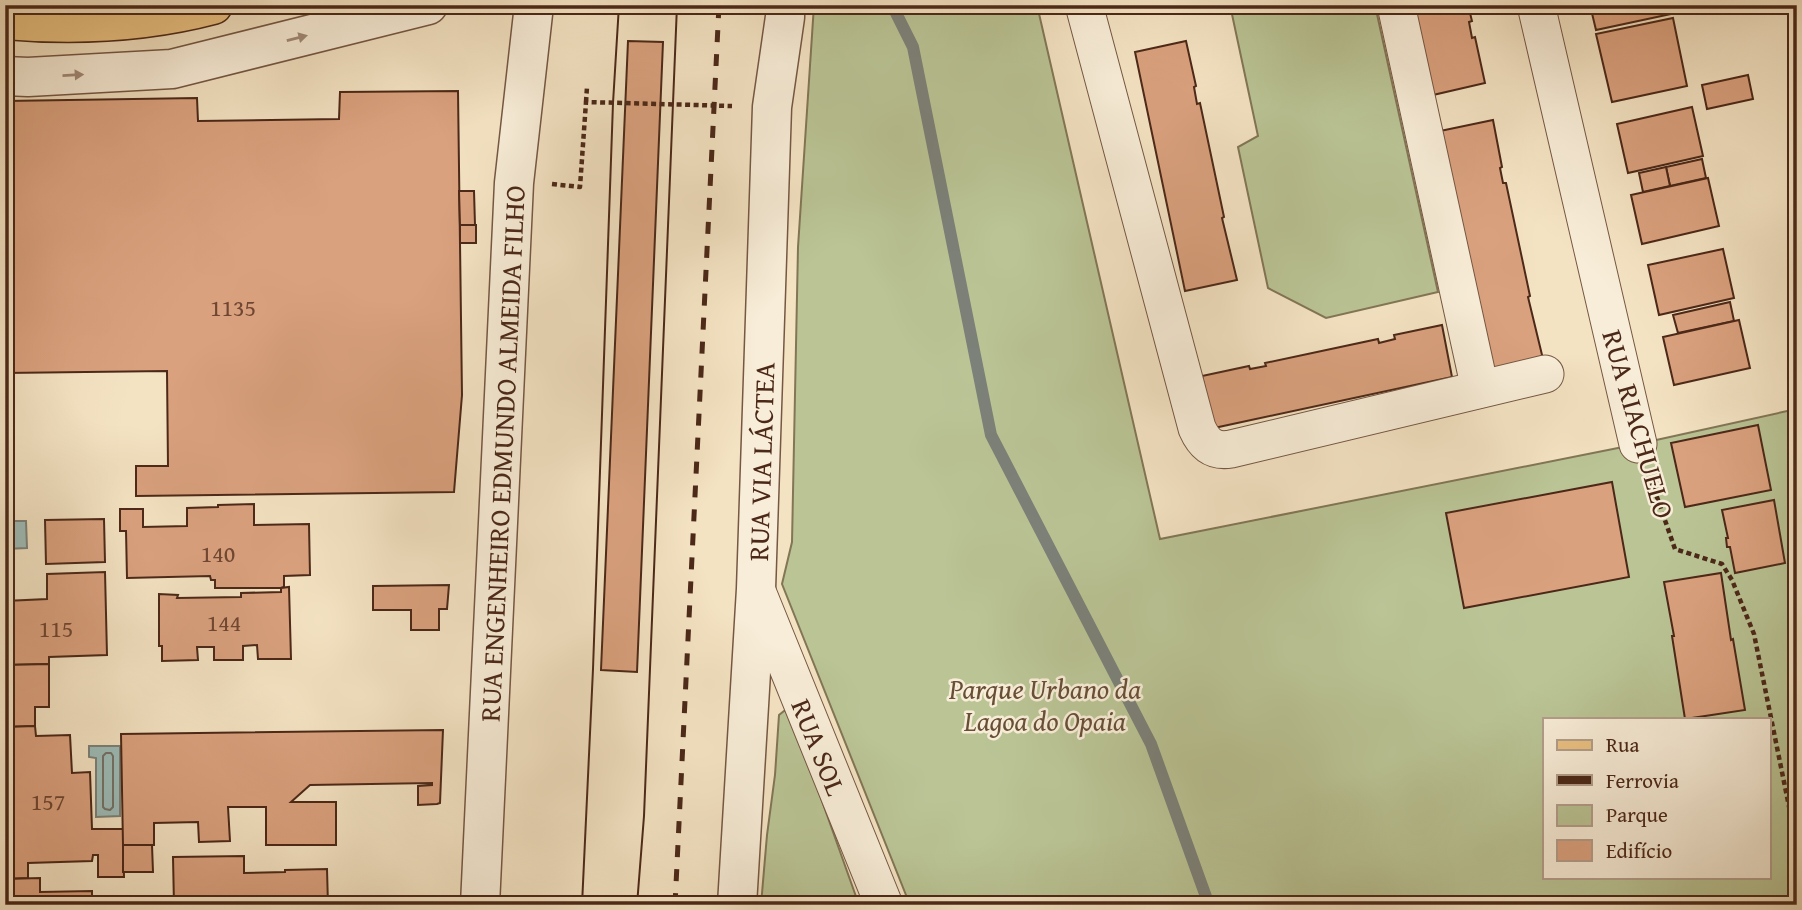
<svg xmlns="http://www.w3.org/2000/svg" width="1802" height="910" font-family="'Gentium Book Plus',serif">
  <rect width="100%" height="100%" fill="#f4e3c3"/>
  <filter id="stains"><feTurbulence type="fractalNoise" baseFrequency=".00286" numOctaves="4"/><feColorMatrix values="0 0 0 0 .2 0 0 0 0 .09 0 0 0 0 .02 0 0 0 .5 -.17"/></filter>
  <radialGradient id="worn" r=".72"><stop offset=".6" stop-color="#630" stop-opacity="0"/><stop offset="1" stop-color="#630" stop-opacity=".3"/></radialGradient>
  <!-- green -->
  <g fill="#bac495" stroke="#827656" stroke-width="2" fill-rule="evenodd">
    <path d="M814 5H1037L1160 539 1638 444 1792 410 1797 434V905H910L782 584 792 542 798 247ZM1545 719H1769V877H1545Z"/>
    <polygon points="1230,5 1375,5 1438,292 1326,318 1268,288 1238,147 1258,136"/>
    <polygon points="784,711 787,711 811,770 859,905 761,905 767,835 775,775 779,715"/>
  </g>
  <!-- water -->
  <g fill="#9dbdb9" stroke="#7c8179" stroke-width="2">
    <polygon points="26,521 27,548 5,549 5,521"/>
    <polygon points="89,746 120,746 120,816 96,817 96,758 89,757"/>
  </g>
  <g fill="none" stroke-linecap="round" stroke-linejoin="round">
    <!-- shore -->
    <polygon stroke="#747268" stroke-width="2" points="106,753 111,753 113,756 113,807 110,810 105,809 103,807 103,756"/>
    <!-- stream -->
    <polyline stroke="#7c8179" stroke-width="12" points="892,5 913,47 991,435 1151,744 1209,905"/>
  </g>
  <!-- building -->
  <g fill="#daa17e" stroke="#4b2818" stroke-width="2">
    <polygon points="1414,5 1468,5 1472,21 1469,22 1472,38 1475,37 1485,83 1433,95"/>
    <polygon points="1590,5 1669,5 1671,14 1596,30"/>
    <polygon points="1673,18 1687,86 1612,102 1596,34"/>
    <polygon points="628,41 663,42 637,672 601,670"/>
    <polygon points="1186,41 1196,86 1194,87 1197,104 1200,103 1224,217 1222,218 1237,280 1185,291 1135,52"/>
    <polygon points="1748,75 1753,99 1707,109 1702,85"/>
    <polygon points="458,91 462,395 454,492 136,496 136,466 168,466 167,371 5,373 5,101 197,98 198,121 339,119 340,92"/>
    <polygon points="1692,107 1703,156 1628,173 1617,124"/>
    <polygon points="1493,120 1502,167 1500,168 1503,183 1506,183 1530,296 1528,297 1543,359 1491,370 1440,131"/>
    <polygon points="1702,159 1706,178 1670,186 1666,167"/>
    <polygon points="1666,167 1670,186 1643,192 1639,173"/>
    <polygon points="1708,178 1719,226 1642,244 1631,195"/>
    <polygon points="459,191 474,191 475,225 460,225"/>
    <rect x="460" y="225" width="16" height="18"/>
    <polygon points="1723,249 1734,298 1659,315 1648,265"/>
    <polygon points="1730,302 1734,321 1678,333 1673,315"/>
    <polygon points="1739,320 1750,368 1674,385 1663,337"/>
    <polygon points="1442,325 1452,377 1214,428 1202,376 1249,366 1250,369 1266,366 1265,363 1378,339 1379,343 1395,339 1394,335"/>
    <polygon points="1758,425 1771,490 1685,507 1671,443"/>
    <polygon points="1612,482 1629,577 1464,608 1446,513"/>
    <polygon points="1774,500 1785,563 1735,573 1730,547 1727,547 1726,538 1728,538 1722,510"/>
    <polygon points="254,504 254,525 309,524 310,575 284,576 284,587 281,588 215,588 215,580 211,580 210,576 127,578 126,531 120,531 120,509 143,509 143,527 187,526 187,508 218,507 218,505"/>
    <polygon points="104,519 105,562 46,564 45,520"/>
    <polygon points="105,572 107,655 49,657 49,664 5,665 5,601 47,599 47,574"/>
    <polygon points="1721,573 1731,640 1733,639 1745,710 1685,719 1672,636 1674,636 1664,582"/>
    <polygon points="449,585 447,609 439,609 439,630 411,630 411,610 373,610 373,586"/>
    <polygon points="289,587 291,659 258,659 257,645 243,646 243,660 214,660 214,647 197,647 198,660 162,661 162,646 159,646 159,594 178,595 177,598 241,597 241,593 281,592 281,588"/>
    <polygon points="49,664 49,707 35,707 35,726 5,727 5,665"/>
    <polygon points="35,726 36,736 70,735 72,773 90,772 92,829 123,829 124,877 98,877 98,855 93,855 92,861 28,863 28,878 5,879 5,727"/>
    <polygon points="443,730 440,803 437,804 418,805 418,786 432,785 432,783 310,785 291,802 336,802 336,845 266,845 266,807 228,807 230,841 199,842 198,822 154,823 154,845 123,845 121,734"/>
    <polygon points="123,845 152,845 153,872 123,872"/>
    <polygon points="244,856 244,873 285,872 285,870 327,869 328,905 174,905 173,857"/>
    <polygon points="40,878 40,892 92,891 92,905 5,905 5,879"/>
  </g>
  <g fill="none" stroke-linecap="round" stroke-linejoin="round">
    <defs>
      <g id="minor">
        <path d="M1084 5 1197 428C1204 444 1213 452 1231 449L1545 374"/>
        <polyline points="1396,5 1480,389"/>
        <polyline points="1536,5 1638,444"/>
        <path id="s1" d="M756 589 884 905"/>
      </g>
      <g id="tertiary">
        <polyline points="5,76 28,77 172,69 428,5"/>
        <path id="s2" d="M480 905 514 183 534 5"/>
        <path id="s3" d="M737 905 756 589 772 107 785 17V5"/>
      </g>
      <path id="primary" d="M5 20C75 26 145 23 213 5"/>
    </defs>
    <!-- minor casing -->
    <use href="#minor" stroke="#755743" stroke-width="39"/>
    <!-- tertiary casing -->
    <use href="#tertiary" stroke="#755743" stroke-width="41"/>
    <!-- primary casing -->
    <use href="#primary" stroke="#4b2818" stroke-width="41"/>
    <!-- path -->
    <g stroke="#4b2818" stroke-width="4.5" stroke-dasharray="5 3.5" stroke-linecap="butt">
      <polyline points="586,102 587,87"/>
      <polyline points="552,184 580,187 586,102 732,106"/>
      <polyline points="1651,480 1675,549 1722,564 1732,580 1754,634 1797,846"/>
    </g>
    <!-- minor -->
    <use href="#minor" stroke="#f8edd8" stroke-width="37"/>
    <!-- tertiary -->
    <use href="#tertiary" stroke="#f8edd8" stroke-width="38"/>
    <!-- primary -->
    <use href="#primary" stroke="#eac282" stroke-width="38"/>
    <!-- tram -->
    <g stroke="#4b2818" stroke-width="2">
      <polyline points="582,905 593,669 613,103 619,5"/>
      <polyline points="637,905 644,816 677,5"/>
    </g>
    <!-- rail -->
    <polyline stroke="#4b2818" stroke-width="5" stroke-dasharray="12 12" stroke-linecap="butt" points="675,905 719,5"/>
  </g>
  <!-- one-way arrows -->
  <defs><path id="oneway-solid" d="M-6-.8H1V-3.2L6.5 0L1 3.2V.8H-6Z" transform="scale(1.75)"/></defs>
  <g fill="#a28a78">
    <use href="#oneway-solid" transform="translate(297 38) rotate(-14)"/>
    <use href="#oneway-solid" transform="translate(73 75) rotate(-3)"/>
  </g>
  <g text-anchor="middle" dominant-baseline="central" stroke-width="5" stroke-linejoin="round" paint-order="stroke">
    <!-- number labels -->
    <g font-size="24" fill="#6f4632">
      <text x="233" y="307">1135</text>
      <text x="218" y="553">140</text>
      <text x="224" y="622">144</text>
      <text x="56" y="628">115</text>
      <text x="48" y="801">157</text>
    </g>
    <!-- street labels -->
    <g font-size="28" fill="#4b2818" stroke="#f8edd8">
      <text transform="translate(1639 424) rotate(74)">RUA RIACHUELO</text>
      <text stroke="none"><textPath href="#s2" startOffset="452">RUA ENGENHEIRO EDMUNDO ALMEIDA FILHO</textPath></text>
      <text stroke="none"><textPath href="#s3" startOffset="444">RUA VIA LÁCTEA</textPath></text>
      <text stroke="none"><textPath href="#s1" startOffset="170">RUA SOL</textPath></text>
    </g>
    <!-- park labels -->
    <g font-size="28" font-style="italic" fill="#674f37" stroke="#f8edd8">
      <text x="1045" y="688">Parque Urbano da<tspan x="1045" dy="32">Lagoa do Opaia</tspan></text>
    </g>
  </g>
  <!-- margin -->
  <rect width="1802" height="910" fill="none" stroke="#f4e3c3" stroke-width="28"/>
  <rect x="7" y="7" width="1788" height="896" fill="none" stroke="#4b2818" stroke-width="3.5"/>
  <rect x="14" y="14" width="1774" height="882" fill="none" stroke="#4b2818" stroke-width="2"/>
  <!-- legend -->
  <rect x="1543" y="718" width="228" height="161" fill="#f8edd8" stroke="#b39e8b" stroke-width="2"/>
  <rect x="1557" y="740" width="35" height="10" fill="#eac282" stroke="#b39e8b" stroke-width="2"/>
  <text x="1606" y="752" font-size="21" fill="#4b2818">Rua</text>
  <rect x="1557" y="775" width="35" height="10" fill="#4b2818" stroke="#b39e8b" stroke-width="2"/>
  <text x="1606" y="788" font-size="21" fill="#4b2818">Ferrovia</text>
  <rect x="1557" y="805" width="35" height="21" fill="#bac495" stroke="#b39e8b" stroke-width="2"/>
  <text x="1606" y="822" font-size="21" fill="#4b2818">Parque</text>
  <rect x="1557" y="840" width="35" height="21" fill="#daa17e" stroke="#b39e8b" stroke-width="2"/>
  <text x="1606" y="858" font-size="21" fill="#4b2818">Edifício</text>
  <rect width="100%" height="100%" filter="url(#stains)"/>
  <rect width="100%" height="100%" fill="url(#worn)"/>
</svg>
